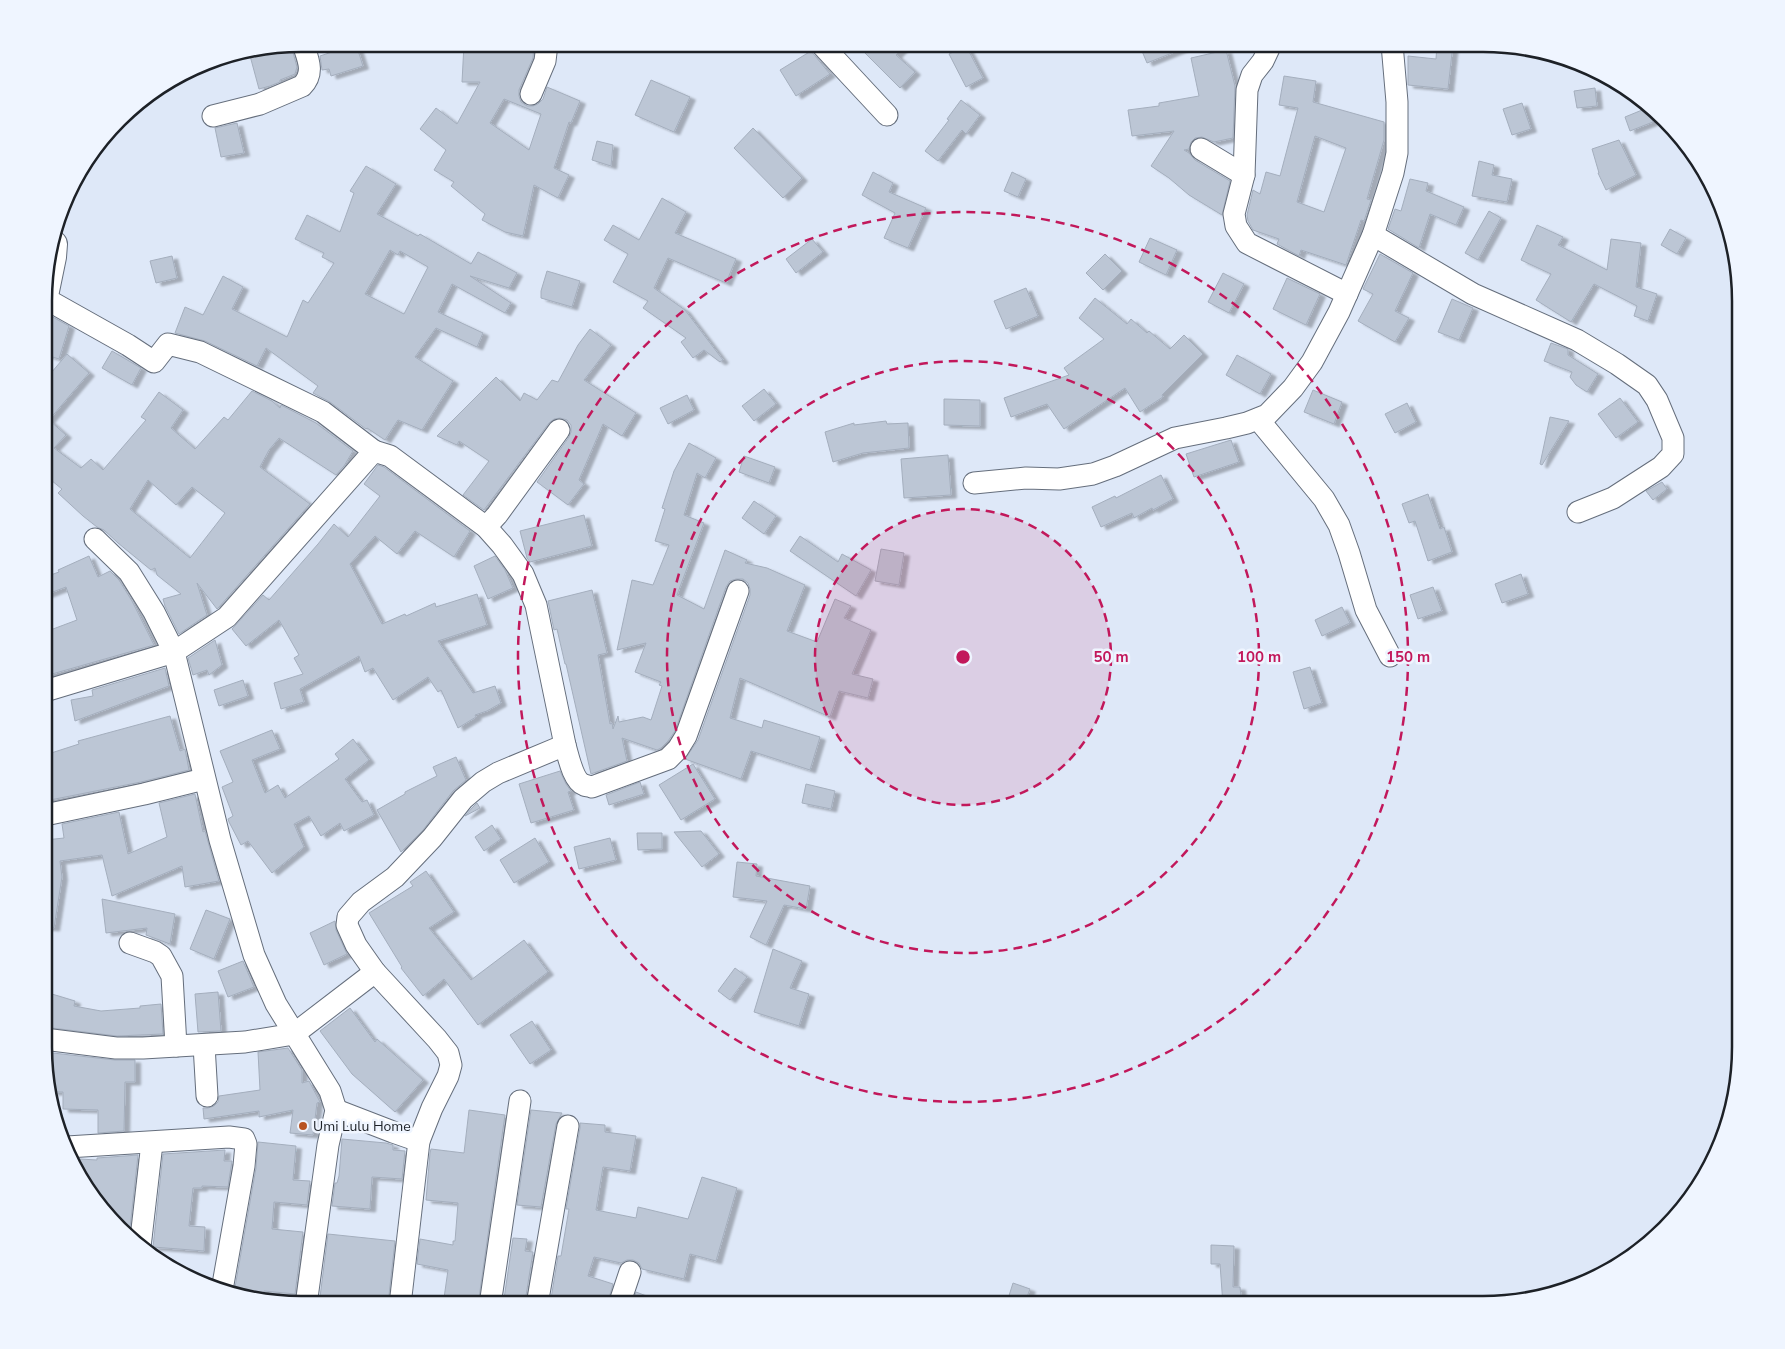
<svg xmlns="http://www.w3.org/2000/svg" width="1785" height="1349" font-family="'Nunito Sans',sans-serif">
  <defs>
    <filter id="shadow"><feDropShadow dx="5.5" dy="3" stdDeviation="1" flood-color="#0004"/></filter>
  </defs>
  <rect width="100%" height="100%" fill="#dee8f8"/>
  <!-- building -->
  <g fill="#bcc6d5" stroke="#a4aebd" fill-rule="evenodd" filter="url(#shadow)">
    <polygon points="356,44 363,66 331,76 329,69 322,70 320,56"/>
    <path d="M464 44H534L533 58 519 90V96L521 102 527 106H533L538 104 543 99 547 87 580 101 571 123 569 122 554 168 569 175 558 198 534 185 523 236 505 232 482 220 485 214 451 186 454 182 434 170 446 150 420 129 436 108 457 124 480 82H462ZM504 99 541 114 529 150 490 123Z"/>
    <polygon points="856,44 907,44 896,55 915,72 900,88"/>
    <polygon points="1139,44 1192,44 1192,45 1147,63"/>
    <polygon points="1437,44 1453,44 1448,89 1408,85 1408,56 1436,59"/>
    <polygon points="291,45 297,67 295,74 280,80 280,82 270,86 259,89 249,52"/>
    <polygon points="966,46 983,78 966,87 949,54"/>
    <polygon points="1226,50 1235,86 1233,138 1214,142 1202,137 1195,138 1191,142 1189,149 1184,150 1189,153 1195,160 1230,181 1222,215 1189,195 1169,178 1151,166 1174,131 1132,136 1128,110 1159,106 1159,103 1199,96 1191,58"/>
    <polygon points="811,51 830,74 796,96 780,70"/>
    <path d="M1284 76 1316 81 1313 102 1384 122V140L1367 199 1371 200 1364 221 1361 220 1346 265 1301 250 1299 256 1277 244 1279 239 1253 230 1248 221 1247 215 1253 190 1260 194 1266 172 1280 176 1298 108 1279 105ZM1315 136 1346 148 1324 212 1297 202Z"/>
    <polygon points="651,80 690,97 674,132 635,115"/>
    <polygon points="1595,88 1597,106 1577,108 1574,91"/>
    <polygon points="961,100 980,115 966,134 962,130 938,161 925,151 949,120 947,119"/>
    <polygon points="1522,103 1531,129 1512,135 1503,109"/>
    <polygon points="1647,108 1653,122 1630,131 1625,117"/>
    <polygon points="237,123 244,153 221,157 215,128"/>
    <polygon points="753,128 802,178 783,198 734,148"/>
    <polygon points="1619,140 1636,175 1606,190 1598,173 1599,173 1592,149"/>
    <polygon points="597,141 613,145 611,166 592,160"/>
    <polygon points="1479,161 1494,165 1492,175 1512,179 1507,202 1472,196"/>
    <path d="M366 166 396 184 377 214 418 236 420 234 471 264 478 252 517 273 509 288 470 276 511 303 505 313 452 284 438 312 483 333 477 347 436 328 415 357 453 381 422 430 398 420 385 440 367 428 366 429 330 402 313 393 318 386 266 348 257 366 205 341 175 333 185 307 203 315 223 276 243 287 232 309 287 337 303 300 308 303 334 263 322 257 324 253 295 239 307 215 340 232 354 193 350 191ZM390 250 398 255 400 251 428 267 404 314 365 294Z"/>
    <polygon points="873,172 893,183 889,192 926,208 908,248 884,238 895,213 862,195"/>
    <polygon points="1012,172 1026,179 1018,197 1004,191"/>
    <polygon points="1410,179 1428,183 1426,191 1464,207 1456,225 1430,214 1419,248 1388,229 1395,209 1401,211"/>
    <polygon points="662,198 686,212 675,233 736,259 726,283 668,258 654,288 685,310 723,360 720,362 704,350 693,358 681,342 686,338 643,308 648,301 613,282 628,254 604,240 613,225 639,240"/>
    <polygon points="1489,211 1501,218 1478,260 1465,253"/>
    <polygon points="1537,225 1563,237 1558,245 1607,270 1611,239 1641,243 1636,287 1657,294 1648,321 1634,316 1637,306 1594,284 1571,322 1536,300 1551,274 1521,260"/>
    <polygon points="1670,229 1686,238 1677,254 1661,245"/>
    <polygon points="1150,238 1177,250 1166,275 1139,262"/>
    <polygon points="812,239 823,252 796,273 786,259"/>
    <polygon points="1105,254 1122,271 1103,290 1086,273"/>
    <polygon points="1380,254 1413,273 1395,311 1409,318 1395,342 1358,321 1373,294 1363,289"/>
    <polygon points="172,256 177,278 156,283 150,261"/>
    <polygon points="547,271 580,281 572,307 541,298 541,291"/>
    <polygon points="1223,273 1244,284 1229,313 1208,302"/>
    <polygon points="1287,278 1320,294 1306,325 1273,309"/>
    <polygon points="1026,288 1038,316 1006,329 994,301"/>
    <polygon points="1095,298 1127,324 1131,319 1147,333 1149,331 1170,349 1184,335 1203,354 1162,395 1163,397 1140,412 1125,388 1064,429 1047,404 1011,417 1004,398 1069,375 1064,368 1104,339 1079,318"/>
    <polygon points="1452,299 1473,308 1459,340 1438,332"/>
    <polygon points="49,315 69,326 59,359 46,355 46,326"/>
    <polygon points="590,329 611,345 584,380 636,413 622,436 603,424 579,480 584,484 568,505 537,482 569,437 571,432 571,425 567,420 560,418 554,419 549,423 484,510 463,495 489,461 459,441 457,445 437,436 496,377 520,401 524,393 537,400 552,380 558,382 578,345"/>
    <polygon points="1551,343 1568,349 1568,355 1598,374 1587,392 1576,385 1570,377 1572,372 1544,361"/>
    <polygon points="112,351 141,368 132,385 102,368"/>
    <path d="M67 354 89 373 49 420 66 435 54 448 81 468 91 459 103 470 146 420 141 417 159 392 183 410 171 428 195 449 224 417 228 420 252 391 272 401 280 408 281 405 316 423 353 451 344 466 336 475 279 438 269 450 260 467 310 504 219 607 217 609 197 583 207 615 179 634 165 606 163 599 181 594 157 575 155 568 151 570 118 543 104 530 97 527 83 516 58 493 62 489 46 476V379ZM148 480 176 505 192 487 225 513 190 558 130 509Z"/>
    <polygon points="1237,355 1271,374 1260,394 1226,375"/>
    <polygon points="764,389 776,404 754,421 742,406"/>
    <polygon points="1313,390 1342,402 1334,424 1304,412"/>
    <polygon points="687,395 694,410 668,424 660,408"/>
    <polygon points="1620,398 1638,422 1616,438 1598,414"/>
    <polygon points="944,399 980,400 980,426 944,425"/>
    <polygon points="1407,403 1416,422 1395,433 1385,414"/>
    <polygon points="1550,417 1569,421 1542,465 1540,464"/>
    <polygon points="886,421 887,424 908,423 909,448 863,453 833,462 825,432 854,423 854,425"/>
    <polygon points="1231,440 1239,462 1194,477 1186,454"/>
    <polygon points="689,443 716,458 705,478 697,473 684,515 704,523 677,595 704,609 725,550 747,560 745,563 767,568 805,585 787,631 817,642 835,599 851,606 844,618 871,630 852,674 873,679 868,698 839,691 830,717 740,678 730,718 762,728 764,720 820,737 810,770 751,751 741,779 685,759 698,740 750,595 750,589 748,583 743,579 736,579 730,581 726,587 675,731 668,741 661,748 657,750 622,738 627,761 591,774 566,664 565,664 557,629 554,630 548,601 592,590 607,653 598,655 610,724 612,723 613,729 618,716 619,722 643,717 651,720 662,686 659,685 661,682 635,672 646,643 617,650 632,580 653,585 669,545 655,541 665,509 662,508 674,471"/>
    <polygon points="948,455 951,495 904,498 901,459"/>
    <polygon points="744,456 775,467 769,483 739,472"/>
    <polygon points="378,465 384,467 470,531 454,557 415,531 397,554 375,536 350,564 382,624 405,614 406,616 435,603 436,607 477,594 487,625 438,641 473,693 495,686 501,703 487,711 475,715 476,717 458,728 441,690 438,692 428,677 393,700 373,668 365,672 359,656 300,689 304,702 281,709 274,683 303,674 294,658 299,655 279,620 246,646 232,629 263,595 269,600 318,544 334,524 348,537 380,496 364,484"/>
    <polygon points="1161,475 1173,499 1153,510 1152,508 1134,518 1132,513 1101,527 1092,507 1115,496 1116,498"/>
    <polygon points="1662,482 1667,489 1653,500 1646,491"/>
    <polygon points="1428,494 1440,529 1444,527 1452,552 1428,561 1415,521 1409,523 1402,504"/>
    <polygon points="754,501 776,516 764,534 742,518"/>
    <polygon points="584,515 592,546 530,562 527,558 520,531"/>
    <polygon points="800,536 838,562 842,554 871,570 856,596 790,551"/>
    <polygon points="881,549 904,553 899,585 875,581"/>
    <polygon points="89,556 98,577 110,571 119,580 132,601 154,645 45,676 45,632 77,620 66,587 45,595 45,577 59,572 58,570"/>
    <polygon points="495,556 505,570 513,588 488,599 474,566"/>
    <polygon points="1521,574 1528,594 1502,603 1495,584"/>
    <polygon points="1433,587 1442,611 1418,619 1410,595"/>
    <polygon points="1342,607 1350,623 1322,636 1315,620"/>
    <polygon points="215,640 222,665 209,675 207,670 193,675 188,658"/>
    <polygon points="1310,667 1322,703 1304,709 1293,672"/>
    <polygon points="165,668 169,686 75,721 71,700 93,696 92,690"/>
    <polygon points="243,680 248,696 219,706 214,690"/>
    <polygon points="170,716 180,751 185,749 189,770 141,782 45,801 45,755 79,744 78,741"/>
    <polygon points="272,730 280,749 252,760 265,793 278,785 285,798 339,759 335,754 353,739 369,760 345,779 362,802 367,800 374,815 344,831 340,823 321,836 309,816 294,824 304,847 272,873 248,841 241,845 229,822 228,819 233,816 222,787 233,782 220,751"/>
    <polygon points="456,757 466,780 453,791 423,830 401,852 377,810 405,794 405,792 437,776 433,767"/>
    <polygon points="693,764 715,799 681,820 659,785"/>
    <polygon points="560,771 566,784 571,791 568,792 574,810 531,823 519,784"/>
    <polygon points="640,782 644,794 609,805 606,795"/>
    <polygon points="806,784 835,791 831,809 802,803"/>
    <polygon points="195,794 203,832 205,831 219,881 185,887 182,866 112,896 102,855 60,861 62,877 54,928 45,927 45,840 64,838 62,824 119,812 128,854 167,837 159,803"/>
    <polygon points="477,803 480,808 465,816 472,808"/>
    <polygon points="492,825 501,839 484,851 475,837"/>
    <polygon points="701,831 719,854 702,867 674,832"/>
    <polygon points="637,833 662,833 662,849 638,850"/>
    <polygon points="535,838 549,862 514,883 500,860"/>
    <polygon points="610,838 616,860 579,869 574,847"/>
    <polygon points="737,862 757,864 756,876 810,886 806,909 784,905 766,945 750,937 767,901 733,897"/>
    <polygon points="426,871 454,912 429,928 471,980 524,940 548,972 478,1025 444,979 423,996 401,968 402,967 369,913 413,886 410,882"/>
    <polygon points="102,899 175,914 170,944 146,935 147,928 106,933"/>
    <polygon points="206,910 230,919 214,959 190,949"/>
    <polygon points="335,921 336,930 347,954 324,965 310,933"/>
    <polygon points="773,949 802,961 790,988 809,994 799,1026 754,1012"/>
    <polygon points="243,961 254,987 228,997 218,971"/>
    <polygon points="735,968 747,977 730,1000 718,991"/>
    <polygon points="218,992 221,1031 198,1032 195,994"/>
    <polygon points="52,994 75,1001 74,1006 101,1011 140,1008 140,1006 161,1004 163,1034 117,1036 44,1027"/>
    <polygon points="350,1008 375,1042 377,1039 423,1080 395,1112 352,1074 320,1031"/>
    <polygon points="532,1021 551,1050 530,1064 510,1035"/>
    <polygon points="288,1048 302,1070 302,1083 309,1081 320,1102 317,1103 313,1135 290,1133 293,1110 259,1117 259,1111 204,1119 203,1108 208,1108 214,1106 218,1102 219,1096 260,1090 258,1052"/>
    <polygon points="44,1052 115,1060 135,1060 135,1082 125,1082 124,1131 98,1133 98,1110 63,1109 63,1092 52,1092 44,1065"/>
    <polygon points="469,1110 505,1115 478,1305 443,1305 448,1270 417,1264 420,1239 453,1245 453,1241 455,1241 458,1203 426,1200 430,1153 431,1149 464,1153"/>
    <polygon points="531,1110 562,1113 556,1124 541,1207 517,1205"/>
    <polygon points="580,1123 605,1125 605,1132 636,1136 630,1171 603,1167 596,1210 636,1218 638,1207 688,1219 702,1177 737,1188 716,1261 690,1254 684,1279 642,1269 639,1263 633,1260 627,1260 621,1263 594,1257 588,1276 613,1284 607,1305 550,1305 558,1256 561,1256 569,1209 566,1209 580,1128"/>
    <polygon points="342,1139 386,1143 393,1145 393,1150 405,1151 402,1179 372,1177 370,1209 332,1206 335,1183 337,1183 339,1176"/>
    <polygon points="258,1142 296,1146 293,1180 310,1181 307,1205 274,1202 272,1229 303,1232 295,1294 264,1291 263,1300 234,1293 256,1168"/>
    <polygon points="225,1150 224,1161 232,1161 228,1187 202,1186 202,1188 193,1188 189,1226 205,1227 204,1251 153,1247 163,1154"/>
    <polygon points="138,1155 129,1237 78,1172 80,1159 97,1160 97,1158"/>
    <polygon points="328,1234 395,1241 388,1304 355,1300 354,1305 319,1305"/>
    <polygon points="513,1238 527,1239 525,1251 533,1252 525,1302 504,1299"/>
    <polygon points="1211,1245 1234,1246 1233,1287 1240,1287 1242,1305 1223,1305 1220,1264 1211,1264"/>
    <polygon points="1013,1283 1030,1289 1024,1305 1016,1305 1007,1302"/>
    <polygon points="636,1292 665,1303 664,1305 632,1305"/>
  </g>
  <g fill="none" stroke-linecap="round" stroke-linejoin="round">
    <defs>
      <g id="minor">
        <polyline points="821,44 887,115"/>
        <polyline points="1271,44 1263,61 1252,75 1247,90 1244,175 1234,214 1236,226 1247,243 1347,294"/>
        <polyline points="531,94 545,61 547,44"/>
        <path d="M213 116 260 104 302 86C315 73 308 59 303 44"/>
        <polyline points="1201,149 1244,175"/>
        <polyline points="1373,235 1473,294 1577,340 1617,364 1647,385 1657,400 1673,438 1673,454 1661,467 1613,498 1578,512"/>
        <polyline points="46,299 128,345 154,362 168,344 200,352 323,412 374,451"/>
        <polyline points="1258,419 1324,499 1339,525 1349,553 1366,610 1390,656"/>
        <polyline points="974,483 1026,478 1059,479 1093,474 1115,466 1175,438 1226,428 1247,423 1267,415 1293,388 1312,362 1339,312 1373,235 1393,173 1397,153 1397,102 1392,44"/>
        <polyline points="486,527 497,515 559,430"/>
        <polyline points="95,539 129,572 154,612 174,652 220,840 254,955 276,1004 330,1091 336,1110 328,1145 306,1305"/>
        <path d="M45 691 174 652 227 617 374 451 390 456 486 527 502 545 523 574 536 605 565 745C568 755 573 781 584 785 587 786 589 786 592 787L668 759 678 749 686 736 738 591"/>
        <polyline points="45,815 144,794 204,779"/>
        <polyline points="130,943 155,952 161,956 172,976 176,1046"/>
        <polyline points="44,1039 116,1048 143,1048 245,1042 294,1034 375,972"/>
        <polyline points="204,1045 207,1096"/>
        <polyline points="336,1110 393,1132 419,1141 432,1108 448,1076 451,1065 448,1053 437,1039 375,972 356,945 347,925 348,917 361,902 395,877 432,838 463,799 483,782 498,773 565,745"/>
        <polyline points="67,1147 229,1137 244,1139 246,1144 244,1166 222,1290"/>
        <polyline points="140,1247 152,1143"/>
        <polyline points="400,1305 419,1141"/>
        <polyline points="490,1305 520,1101"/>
        <polyline points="537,1305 568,1126"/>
        <polyline points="619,1305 630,1272"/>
      </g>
      <polyline id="tertiary" points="46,291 53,257 54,244"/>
    </defs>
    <!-- minor casing -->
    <use href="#minor" stroke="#656e7c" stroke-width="23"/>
    <!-- tertiary casing -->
    <use href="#tertiary" stroke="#656e7c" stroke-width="28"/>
    <!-- minor -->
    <use href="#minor" stroke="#fff" stroke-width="21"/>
    <!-- tertiary -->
    <use href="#tertiary" stroke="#fff" stroke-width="26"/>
  </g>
  <!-- distance rings -->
  <circle cx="963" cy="657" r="148" fill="#c2185b" fill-opacity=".12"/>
  <g fill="none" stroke="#c2185b" stroke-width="2.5" stroke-dasharray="9 6">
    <circle cx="963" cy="657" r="148"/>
    <circle cx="963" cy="657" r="296"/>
    <circle cx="963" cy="657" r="445"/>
  </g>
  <!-- markers -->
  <circle fill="#b85321" stroke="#eff5ff" stroke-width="2" cx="303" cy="1126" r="5"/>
  <g text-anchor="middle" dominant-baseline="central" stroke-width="5" stroke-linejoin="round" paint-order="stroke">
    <!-- poi labels -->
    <g font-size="14" fill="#1d2127" stroke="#eff5ff" text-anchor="start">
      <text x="313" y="1126">Umi Lulu Home</text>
    </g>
  </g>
  <!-- crop -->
  <path d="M0 0H1785V1349H0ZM301 52H1483A249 249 0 0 1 1732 301V1047A249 249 0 0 1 1483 1296H301A249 249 0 0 1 52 1047V301A249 249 0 0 1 301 52Z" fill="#eff5ff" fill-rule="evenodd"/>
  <path fill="none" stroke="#1d2127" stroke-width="2.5" d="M301 52H1483A249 249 0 0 1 1732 301V1047A249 249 0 0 1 1483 1296H301A249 249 0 0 1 52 1047V301A249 249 0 0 1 301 52Z"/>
  <circle cx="963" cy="657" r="8" fill="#c2185b" stroke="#eff5ff" stroke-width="2.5"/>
  <g font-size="15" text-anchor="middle" font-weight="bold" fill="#c2185b" stroke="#eff5ff" stroke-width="5" stroke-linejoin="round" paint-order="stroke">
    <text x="1111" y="662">50 m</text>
    <text x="1259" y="662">100 m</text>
    <text x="1408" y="662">150 m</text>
  </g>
</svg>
